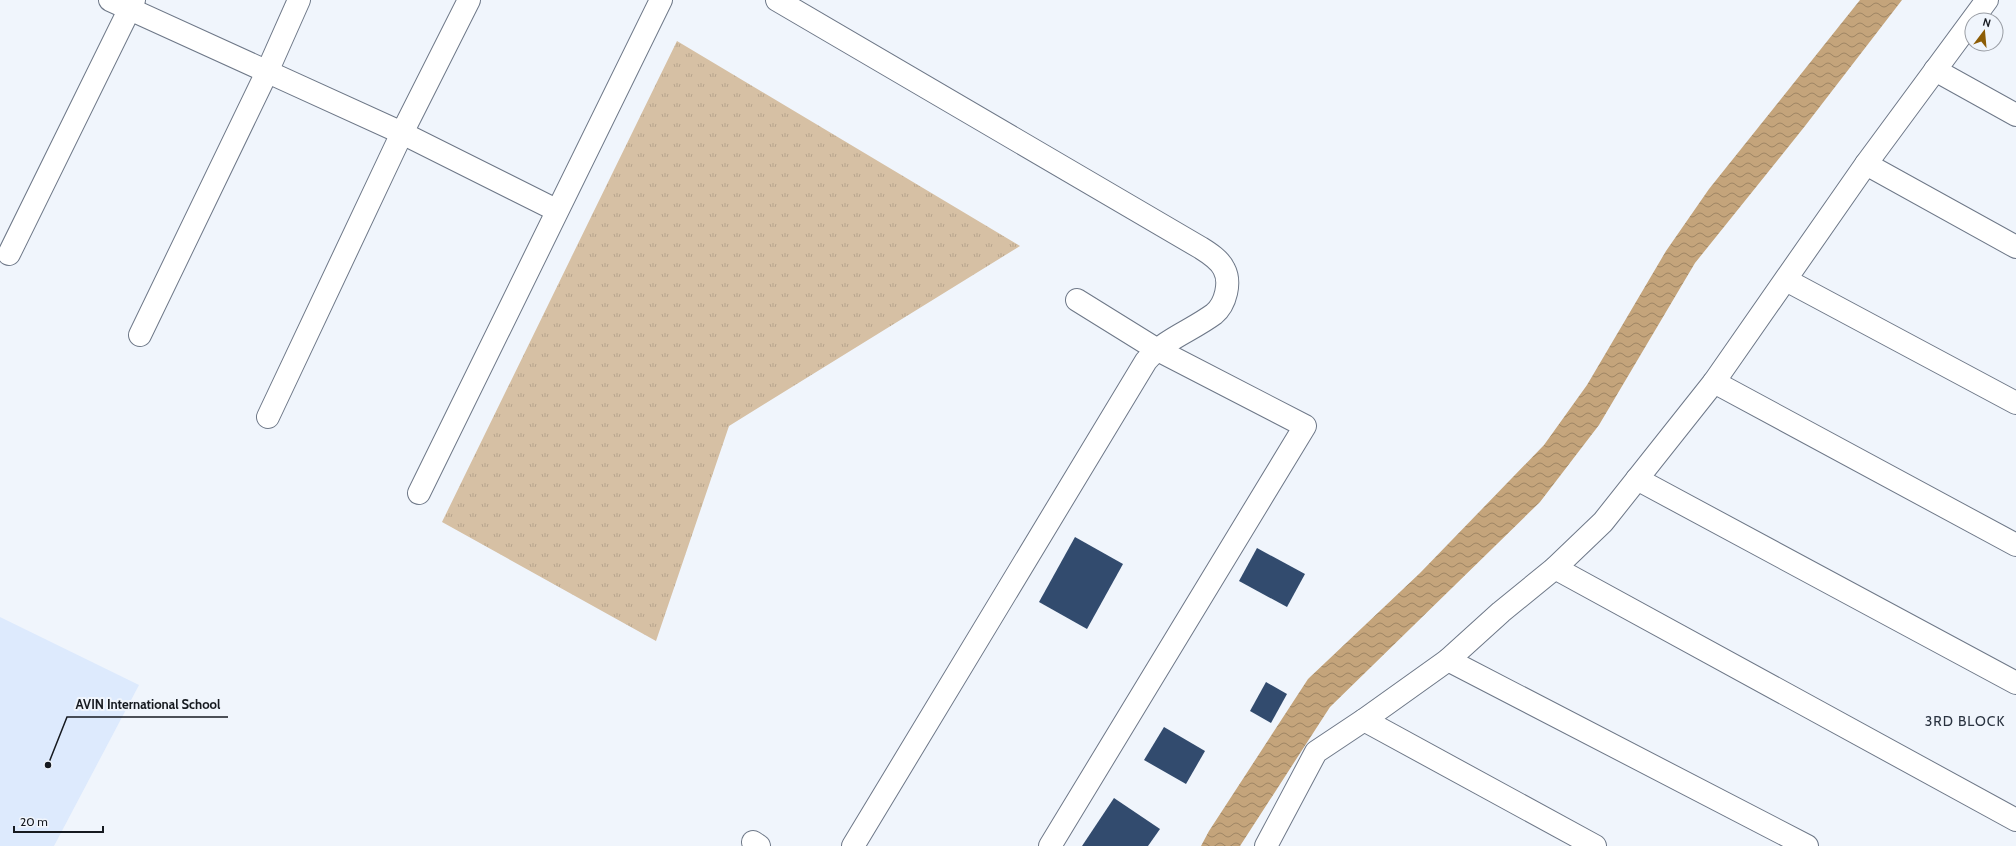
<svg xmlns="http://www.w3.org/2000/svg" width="2016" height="846" font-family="Cabin,sans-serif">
  <defs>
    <pattern id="park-tufts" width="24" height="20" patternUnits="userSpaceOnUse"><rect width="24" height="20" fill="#d6c0a4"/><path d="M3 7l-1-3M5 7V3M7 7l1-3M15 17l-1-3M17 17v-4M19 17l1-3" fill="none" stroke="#b7a48d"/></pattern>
    <pattern id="water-waves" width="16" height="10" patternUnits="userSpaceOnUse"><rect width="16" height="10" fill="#c4a47b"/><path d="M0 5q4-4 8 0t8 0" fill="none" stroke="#9e8564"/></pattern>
  </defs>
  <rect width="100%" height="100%" fill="#f0f5fc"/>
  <!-- built -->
  <polygon fill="#ddeafd" points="0,617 139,685 54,846 0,846"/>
  <!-- park -->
  <polygon fill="url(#park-tufts)" points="677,41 1020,246 729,426 656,641 442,522"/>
  <!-- water -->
  <polygon fill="url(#water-waves)" points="1860,0 1902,0 1805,126 1695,263 1599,425 1540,502 1330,707 1240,846 1201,846 1209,831 1308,679 1420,573 1544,445 1587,385 1666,251 1709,189"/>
  <!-- building -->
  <g fill="#324b6e">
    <polygon points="1075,537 1123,564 1087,629 1039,602"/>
    <polygon points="1257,548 1305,574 1287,607 1239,581"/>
    <polygon points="1266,682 1287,694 1271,723 1250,711"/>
    <polygon points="1164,727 1205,751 1186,784 1144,760"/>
    <polygon points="1114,798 1160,829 1148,846 1082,846"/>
  </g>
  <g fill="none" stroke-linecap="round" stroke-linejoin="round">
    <defs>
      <g id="street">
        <polyline points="110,0 402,133 556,210"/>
        <path d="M777 0 1201 248C1209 253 1220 260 1224 269 1231 282 1226 304 1214 314 1191 331 1165 339 1146 361L853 846"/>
        <polyline points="1935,70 2016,115"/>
        <polyline points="1866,164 2016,247"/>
        <polyline points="9,254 134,0"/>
        <polyline points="1786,280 2016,403"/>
        <polyline points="140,335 267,72 299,0"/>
        <polyline points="1714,382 2016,545"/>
        <polyline points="268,417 402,133 469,0"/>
        <polyline points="1637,479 2016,683"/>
        <polyline points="419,493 661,0"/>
        <polyline points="1555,568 2016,820"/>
        <polyline points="1448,660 1807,846"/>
        <polyline points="1364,720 1595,846"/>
        <polyline points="753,842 759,846"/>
        <polyline points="1050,846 1305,426 1156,349 1077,300"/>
        <polyline points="1266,846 1316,752 1364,720 1448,660 1501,612 1555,568 1603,522 1714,382 1866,164 1987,0"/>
      </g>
    </defs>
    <!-- street casing -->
    <use href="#street" stroke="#6e7888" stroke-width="24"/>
    <!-- street -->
    <use href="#street" stroke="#fff" stroke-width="22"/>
  </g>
  <g text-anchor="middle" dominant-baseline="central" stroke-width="4" stroke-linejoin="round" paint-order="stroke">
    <!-- quarter labels -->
    <g font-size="14" letter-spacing="1" fill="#2a3340" stroke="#f0f5fc">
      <text x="1965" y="721">3RD BLOCK</text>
    </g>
  </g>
  <!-- callouts -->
  <path fill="none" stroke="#161a20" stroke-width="1.5" d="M48 765L67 717H228"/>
  <circle fill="#161a20" stroke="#f0f5fc" stroke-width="1.5" cx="48" cy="765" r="4"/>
  <g font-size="13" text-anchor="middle" font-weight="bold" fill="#161a20" stroke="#f0f5fc" stroke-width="4" stroke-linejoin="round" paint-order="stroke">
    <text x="148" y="709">AVIN International School</text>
  </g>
  <!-- north arrow -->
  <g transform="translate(1984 32) rotate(16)"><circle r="19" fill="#f0f5fc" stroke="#999da4"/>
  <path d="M0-3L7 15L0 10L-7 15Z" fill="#8d5d06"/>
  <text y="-6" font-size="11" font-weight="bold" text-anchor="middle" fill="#161a20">N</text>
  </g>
  <!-- scale -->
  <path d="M14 826v6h89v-6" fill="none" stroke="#161a20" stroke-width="2"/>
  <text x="20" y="826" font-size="12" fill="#161a20" stroke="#f0f5fc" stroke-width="3" paint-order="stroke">20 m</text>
</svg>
